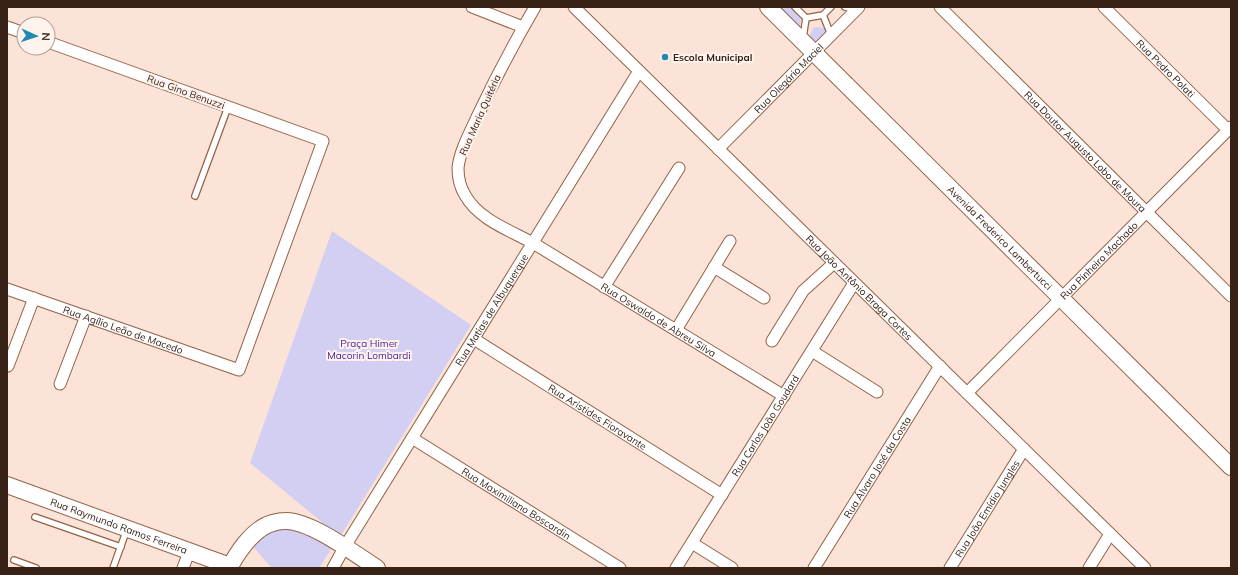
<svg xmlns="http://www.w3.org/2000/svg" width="1238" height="575" font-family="Mulish,sans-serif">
  <rect width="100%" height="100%" fill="#fbe3d7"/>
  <!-- green -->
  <g fill="#d2cff2">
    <polygon points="770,7 792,7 801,17 799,31"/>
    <polygon points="814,27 825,28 828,34 818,43 809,43 811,32"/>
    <polygon points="332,231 471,325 340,537 250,463"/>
    <path d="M285 527 311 535 332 548 319 568H272L253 547C264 535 270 529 285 527Z"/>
  </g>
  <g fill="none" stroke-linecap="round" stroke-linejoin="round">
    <defs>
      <g id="lane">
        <polyline points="795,7 806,18 823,15 831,7"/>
        <polyline points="845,7 856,10"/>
        <polyline points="823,15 831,35"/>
        <polyline points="803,38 806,18"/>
        <polyline points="195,196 228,107"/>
        <polyline points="35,517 121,547"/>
        <polyline points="14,560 36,568"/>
        <polyline points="113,568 127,529"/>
      </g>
      <g id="street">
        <polyline points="472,7 523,27"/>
        <path id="s1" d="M535 7C514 43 495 79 477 117 470 133 460 150 458 168 458 177 460 187 465 195 478 219 509 230 533 243L784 396"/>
        <path id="s2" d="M574 7 1145 568"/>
        <path id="s3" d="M940 7 1231 296"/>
        <path id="s4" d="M1104 7 1228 130"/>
        <polyline points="7,27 24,33"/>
        <path id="s5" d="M718 149 859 7"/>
        <polyline points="714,267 764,298"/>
        <polyline points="604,287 679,168"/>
        <path id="s6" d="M7 289 239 370 323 141 48 42"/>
        <polyline points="676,330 730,241"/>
        <path id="s7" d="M474 339 722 495"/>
        <polyline points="772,341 803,291 834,263"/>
        <polyline points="812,351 877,392"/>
        <polyline points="8,366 34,298"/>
        <polyline points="60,384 86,316"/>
        <path id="s8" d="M967 393 1231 127"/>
        <path id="s9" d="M412 438 620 568"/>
        <polyline points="692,543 732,568"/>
        <polyline points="183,568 189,552"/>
        <path id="s10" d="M333 568 344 548 639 71"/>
        <path id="s11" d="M676 568 854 283"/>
        <path id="s12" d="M814 568 940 366"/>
        <path id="s13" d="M950 568 1024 449"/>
        <polyline points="1089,568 1110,534"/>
      </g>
      <g id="secondary">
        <path id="s14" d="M768 7 1231 467"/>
        <path id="s15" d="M7 485 230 566"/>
        <path d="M229 568C238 552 250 533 267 525 272 523 279 521 285 521 310 520 355 554 377 568"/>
      </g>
    </defs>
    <!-- lane casing -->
    <use href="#lane" stroke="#946246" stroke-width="8"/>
    <!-- street casing -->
    <use href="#street" stroke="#946246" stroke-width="13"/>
    <!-- secondary casing -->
    <use href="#secondary" stroke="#946246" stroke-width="18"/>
    <!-- lane -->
    <use href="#lane" stroke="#fff" stroke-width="5.5"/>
    <!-- street -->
    <use href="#street" stroke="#fff" stroke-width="11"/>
    <!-- secondary -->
    <use href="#secondary" stroke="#fff" stroke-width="16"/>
  </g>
  <!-- markers -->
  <circle fill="#2089b1" stroke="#fff3ed" stroke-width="1.5" cx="665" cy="57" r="4"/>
  <g text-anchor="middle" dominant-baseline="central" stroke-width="4" stroke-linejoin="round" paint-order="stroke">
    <!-- poi labels -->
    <g font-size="10" font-weight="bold" fill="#382217" stroke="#fff3ed" text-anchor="start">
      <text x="673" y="57">Escola Municipal</text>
    </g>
    <!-- street labels -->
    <g font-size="10" fill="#382217" stroke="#fff3ed">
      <text stroke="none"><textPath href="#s4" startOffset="87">Rua Pedro Polati</textPath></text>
      <text stroke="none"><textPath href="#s5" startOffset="100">Rua Olegário Maciel</textPath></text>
      <text transform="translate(186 92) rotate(20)">Rua Gino Benuzzi</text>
      <text transform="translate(480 115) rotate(-66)">Rua Maria Quitéria</text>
      <text stroke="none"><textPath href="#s3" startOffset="205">Rua Doutor Augusto Lobo de Moura</textPath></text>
      <text stroke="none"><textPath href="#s14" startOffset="327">Avenida Frederico Lambertucci</textPath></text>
      <text stroke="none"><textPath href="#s8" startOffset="187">Rua Pinheiro Machado</textPath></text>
      <text stroke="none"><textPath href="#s2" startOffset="400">Rua João Antônio Braga Cortes</textPath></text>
      <text stroke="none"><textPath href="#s10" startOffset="303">Rua Matias de Albuquerque</textPath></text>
      <text stroke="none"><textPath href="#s1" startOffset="439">Rua Oswaldo de Abreu Silva</textPath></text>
      <text stroke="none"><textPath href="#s6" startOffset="123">Rua Agílio Leão de Macedo</textPath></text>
      <text stroke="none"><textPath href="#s7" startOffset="146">Rua Aristides Fioravante</textPath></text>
      <text stroke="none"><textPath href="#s11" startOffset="168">Rua Carlos João Goudard</textPath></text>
      <text stroke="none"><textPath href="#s12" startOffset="119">Rua Álvaro José da Costa</textPath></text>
      <text stroke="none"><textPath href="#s9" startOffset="123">Rua Maximiliano Boscardin</textPath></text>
      <text stroke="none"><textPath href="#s13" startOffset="70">Rua João Emídio Jungles</textPath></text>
      <text stroke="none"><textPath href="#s15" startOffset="119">Rua Raymundo Ramos Ferreira</textPath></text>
    </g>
    <!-- park labels -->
    <g font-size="10" fill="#471b9c" stroke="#fff3ed">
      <text x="369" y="343">Praça Himer<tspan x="369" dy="12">Macorin Lombardi</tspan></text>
    </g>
  </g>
  <!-- border -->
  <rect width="1238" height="575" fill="none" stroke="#382217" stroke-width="16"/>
  <!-- north arrow -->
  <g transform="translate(36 36) rotate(93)"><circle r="19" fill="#fff3ed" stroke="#af9f97"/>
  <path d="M0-3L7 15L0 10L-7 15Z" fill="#2089b1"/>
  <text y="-6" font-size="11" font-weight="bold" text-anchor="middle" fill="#382217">N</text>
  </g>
</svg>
